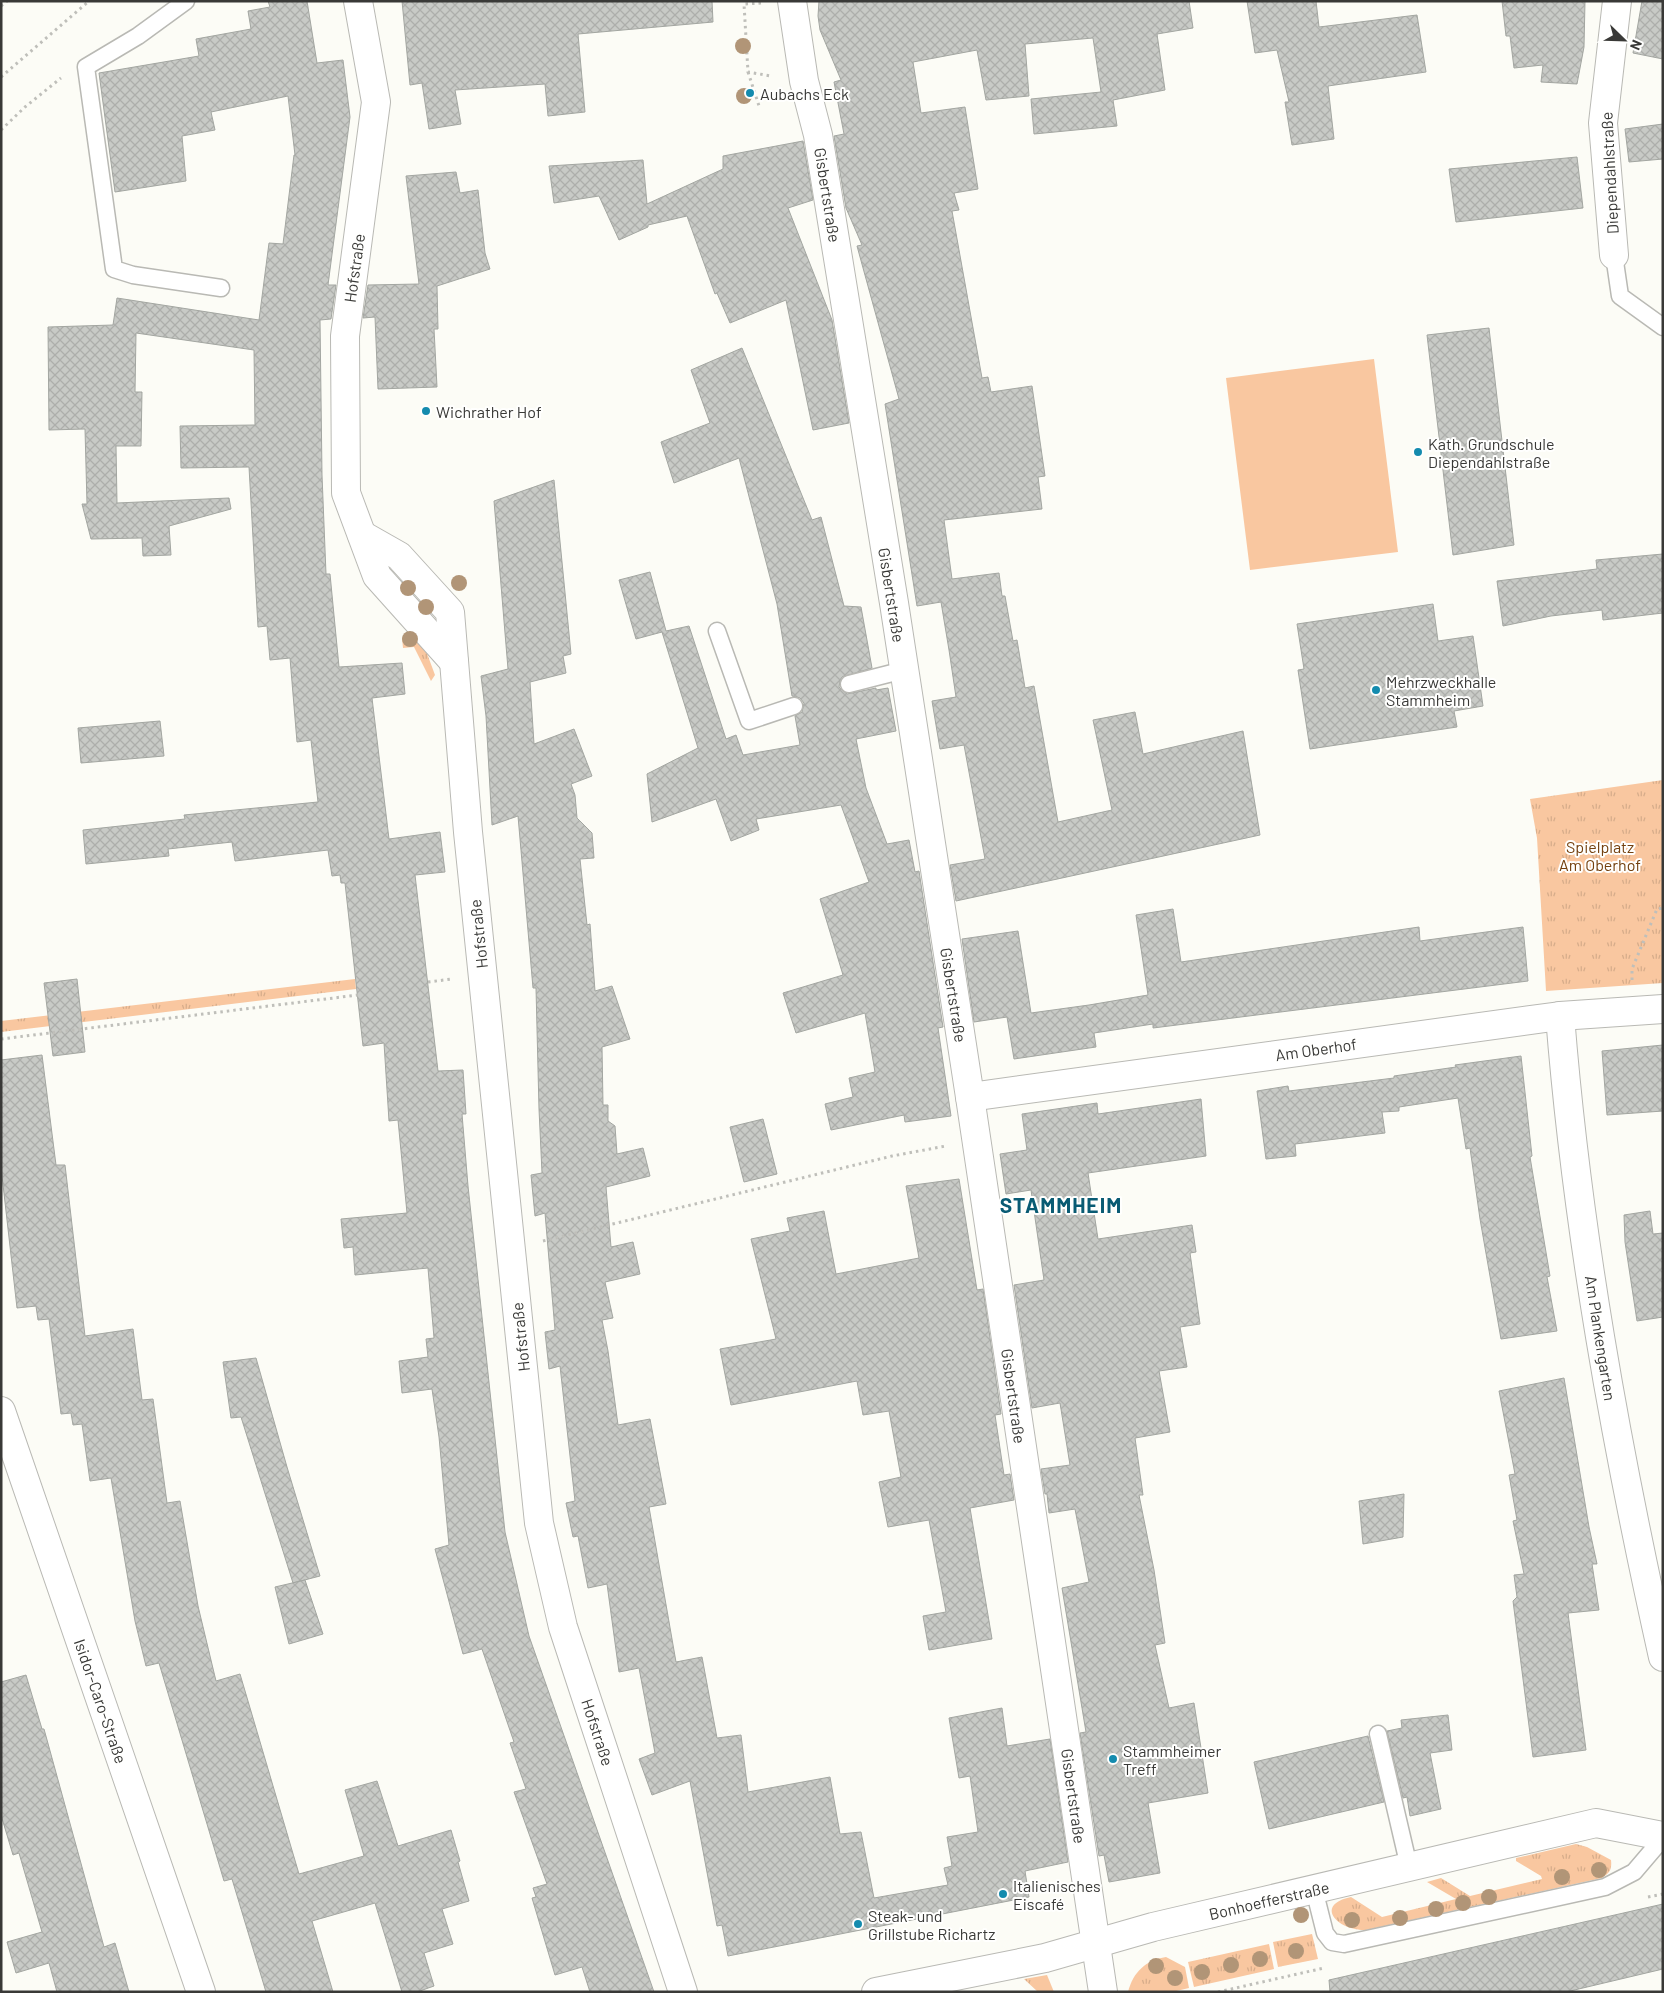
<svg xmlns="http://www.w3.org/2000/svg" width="1664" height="1993" font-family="Barlow,sans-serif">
  <defs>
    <pattern id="grass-tufts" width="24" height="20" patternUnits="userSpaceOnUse" patternTransform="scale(1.25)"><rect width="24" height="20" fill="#f9c7a0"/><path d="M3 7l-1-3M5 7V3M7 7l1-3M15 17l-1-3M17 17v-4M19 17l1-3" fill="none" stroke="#d6ac8a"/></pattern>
    <pattern id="building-cross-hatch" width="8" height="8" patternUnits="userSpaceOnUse" patternTransform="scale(1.25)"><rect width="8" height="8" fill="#c8cac6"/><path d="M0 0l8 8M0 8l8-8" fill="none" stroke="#adaeab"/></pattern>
  </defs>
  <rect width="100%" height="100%" fill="#fcfcf6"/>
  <!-- grass -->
  <g fill="url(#grass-tufts)">
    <polygon points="410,630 425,648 435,675 431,681 414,647 403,648 402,638"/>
    <polygon points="1663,780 1663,983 1546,991 1537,838 1530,799"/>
    <polygon points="355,979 356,989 1,1032 1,1021"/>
    <path d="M1576 1844 1587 1847 1611 1860C1612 1869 1610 1873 1602 1878L1366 1930C1338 1931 1313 1905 1351 1897L1382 1917 1456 1899 1427 1882 1441 1878 1470 1896 1542 1879 1541 1876 1516 1861V1858Z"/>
    <polygon points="1312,1934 1318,1959 1278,1967 1273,1942"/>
    <polygon points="1269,1944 1274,1969 1194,1987 1188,1962"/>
    <path d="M1166 1957 1185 1967 1189 1988 1172 1992H1128C1133 1972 1146 1960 1166 1957Z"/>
    <polygon points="1047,1975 1054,1992 1038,1992 1024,1979"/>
  </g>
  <!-- garden -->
  <polygon fill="#f9c7a0" points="1374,359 1398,552 1250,570 1226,378"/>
  <!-- building -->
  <g fill="url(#building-cross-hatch)" stroke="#a3a6a1">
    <polygon points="268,1 307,1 317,63 343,60 350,117 328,285 336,285 331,319 320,320 322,475 326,574 330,574 339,667 402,663 405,694 372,698 389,839 440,832 445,872 415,875 438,1071 463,1070 466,1114 462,1114 468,1186 505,1532 529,1636 654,1992 590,1992 582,1967 555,1975 532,1898 536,1897 533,1888 547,1884 514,1792 526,1789 510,1743 514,1742 482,1649 463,1654 435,1549 449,1545 439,1437 432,1389 402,1393 399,1361 428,1357 426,1339 434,1338 428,1268 355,1275 353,1247 344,1248 341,1219 407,1213 398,1120 389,1121 384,1043 363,1046 345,883 341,883 340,875 332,876 328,850 235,861 232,842 168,849 169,856 86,864 83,830 185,819 184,815 318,802 311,740 297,742 290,658 270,660 267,626 258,627 249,467 181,468 180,426 255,425 254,350 136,333 135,392 142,392 141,446 116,446 117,503 229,498 231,509 169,526 171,555 143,556 142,538 91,539 82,504 87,504 85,429 49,430 48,327 113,325 117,298 259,320 269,243 283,244 294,155 295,155 288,96 211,112 215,130 182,136 186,181 115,192 99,73 199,56 196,39 251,29 248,11 270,7"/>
    <polygon points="402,1 712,1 713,22 578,34 585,112 548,116 545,84 455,90 461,124 429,129 422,83 410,85"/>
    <polygon points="819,1 1189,1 1193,28 1157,34 1165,90 1113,100 1117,126 1034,134 1031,99 1101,92 1093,38 1025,44 1029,96 986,100 977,50 913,62 921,113 965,107 978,189 954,193 959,210 952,211 982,378 988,377 991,392 1032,386 1045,476 1038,477 1042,509 944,520 952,579 999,573 1002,596 1005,596 1013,641 1017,640 1025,688 1034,686 1058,822 1112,810 1093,720 1135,712 1143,754 1243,731 1260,835 956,901 950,865 985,859 964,745 940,749 932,701 956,697 949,650 941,602 917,606 885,404 899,399 857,246 862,245 846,208 834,136 844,134 834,82 841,80 820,30 818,16"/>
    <polygon points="1247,1 1316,1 1319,27 1417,15 1426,72 1328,86 1334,139 1292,145 1285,102 1289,102 1277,50 1255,53"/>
    <polygon points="1502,1 1585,1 1584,47 1577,84 1541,82 1543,65 1514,68 1510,36 1506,36"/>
    <polygon points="1642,1 1663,1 1663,59 1633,53"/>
    <polygon points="1663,124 1663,159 1629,162 1625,129"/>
    <polygon points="803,141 813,200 788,208 832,320 849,423 813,430 786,300 730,323 717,293 715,294 687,216 648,225 648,227 619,240 599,196 554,203 549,166 643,160 647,204 723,169 723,156"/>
    <polygon points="1577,157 1583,208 1456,222 1449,169"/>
    <polygon points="456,172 460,193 478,190 485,253 490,269 437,286 438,329 434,329 437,387 378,389 375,317 363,318 368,285 419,284 406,176"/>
    <polygon points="1489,328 1514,545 1453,555 1427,335"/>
    <polygon points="742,348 812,520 821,517 844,606 861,607 872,668 842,677 840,681 839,687 847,694 876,688 876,690 888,688 896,731 856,739 866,788 887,844 909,840 915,872 919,871 943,1027 938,1028 951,1116 905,1122 904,1115 831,1130 825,1104 853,1097 849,1078 875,1072 865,1013 796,1033 783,993 843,975 820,899 869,882 841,805 756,819 759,830 731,841 716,799 652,822 647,774 698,748 662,632 636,639 619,580 650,572 666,631 689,626 726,739 736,735 743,755 800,745 795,716 802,712 804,703 800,698 792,696 777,604 739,458 674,483 661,442 710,423 691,370"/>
    <polygon points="554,480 571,654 563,656 566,673 530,682 534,744 574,729 592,776 571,784 575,795 577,818 592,833 594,858 580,859 587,925 590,924 595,991 612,986 630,1039 602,1047 603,1105 608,1105 608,1121 615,1126 617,1154 643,1148 650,1176 606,1187 611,1247 633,1242 640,1274 605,1282 613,1318 602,1320 608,1351 618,1425 650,1419 666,1504 649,1507 676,1662 702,1657 717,1738 741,1735 748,1792 830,1777 840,1834 861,1832 874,1898 948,1885 944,1868 952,1866 947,1837 978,1832 970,1776 959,1778 949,1718 1002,1708 1007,1746 1050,1739 1068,1862 1025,1871 1029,1897 728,1956 722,1925 717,1926 690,1781 652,1795 639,1759 655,1753 639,1668 619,1672 607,1584 588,1588 578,1536 573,1537 566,1503 575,1501 560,1366 549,1369 545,1332 555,1330 545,1213 535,1216 531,1175 542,1173 539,1109 536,988 533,988 518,816 492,825 486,716 481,676 508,669 494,501"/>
    <polygon points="1663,554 1663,613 1603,620 1602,610 1551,616 1503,626 1497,581 1597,569 1596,560"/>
    <polygon points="1433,604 1438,641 1473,636 1483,706 1454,711 1457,727 1310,749 1298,670 1304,669 1297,624"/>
    <polygon points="160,721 164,756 81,763 78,728"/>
    <polygon points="1173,909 1181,962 1419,927 1420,941 1523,927 1528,981 1153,1028 1153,1024 1094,1033 1096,1047 1014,1059 1007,1017 974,1022 962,939 1018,931 1031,1013 1089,1005 1148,995 1136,915"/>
    <polygon points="77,979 85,1052 53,1056 44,983"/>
    <polygon points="1663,1045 1663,1111 1607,1115 1602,1051"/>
    <polygon points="42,1055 56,1165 65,1165 85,1336 133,1329 142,1400 153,1399 167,1503 180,1501 198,1606 216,1681 240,1674 299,1874 364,1856 345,1790 377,1781 398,1846 451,1830 460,1861 458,1862 469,1901 442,1909 453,1944 424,1953 434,1986 417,1992 402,1992 375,1903 312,1921 333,1992 266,1992 232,1879 224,1881 159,1663 146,1666 135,1621 111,1478 90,1481 82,1424 73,1425 71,1413 61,1414 49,1319 38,1320 36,1306 17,1308 1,1167 1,1060"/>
    <polygon points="1521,1056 1532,1156 1530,1157 1550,1276 1547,1277 1557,1331 1501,1339 1480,1219 1470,1148 1466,1149 1458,1098 1399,1107 1399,1111 1382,1112 1385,1133 1295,1144 1296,1156 1266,1159 1257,1091 1288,1086 1289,1091 1394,1078 1394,1076 1456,1067 1455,1065"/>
    <polygon points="1201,1099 1206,1156 1088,1173 1098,1239 1192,1225 1196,1252 1190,1253 1200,1324 1180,1327 1187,1367 1159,1371 1170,1432 1135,1438 1143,1495 1139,1495 1154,1570 1165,1643 1155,1645 1169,1708 1194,1703 1208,1793 1148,1803 1160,1873 1109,1882 1104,1855 1099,1856 1080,1733 1086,1732 1062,1588 1089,1582 1075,1509 1049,1513 1047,1494 1045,1494 1041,1469 1070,1465 1060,1403 1032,1408 1014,1285 1044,1280 1031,1190 1006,1194 1000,1154 1027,1150 1022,1114 1097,1103 1098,1114"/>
    <polygon points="763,1119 777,1174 744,1182 730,1127"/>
    <polygon points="959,1179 977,1290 983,1289 1001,1414 995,1415 1004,1475 1010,1474 1014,1500 970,1508 992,1639 929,1650 923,1616 946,1612 929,1520 888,1527 879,1482 901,1477 889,1411 863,1415 857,1381 731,1405 720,1349 776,1339 751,1239 790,1231 787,1218 824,1211 836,1274 919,1258 906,1186"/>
    <polygon points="1650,1211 1653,1234 1663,1233 1663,1317 1637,1321 1625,1242 1624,1215"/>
    <polygon points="256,1358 287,1467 320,1576 293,1583 241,1417 231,1418 223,1362"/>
    <polygon points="1564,1378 1589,1527 1597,1564 1592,1564 1599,1610 1568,1613 1586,1750 1533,1757 1513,1601 1517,1597 1514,1575 1524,1574 1513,1521 1517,1520 1509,1475 1515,1474 1499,1391"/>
    <polygon points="1404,1494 1403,1537 1363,1544 1359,1501"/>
    <polygon points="305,1580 323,1634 289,1644 275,1587"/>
    <polygon points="26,1675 42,1729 44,1729 104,1947 115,1943 129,1992 57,1992 49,1963 16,1973 7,1942 42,1932 19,1853 13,1855 1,1815 1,1682"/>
    <polygon points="1448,1715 1452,1750 1430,1753 1441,1809 1410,1816 1407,1797 1403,1798 1387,1731 1402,1728 1401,1720"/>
    <polygon points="1368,1736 1384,1802 1269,1829 1254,1762"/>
    <polygon points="1663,1904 1663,1969 1566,1992 1330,1992 1329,1980"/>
  </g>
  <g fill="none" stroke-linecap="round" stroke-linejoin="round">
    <defs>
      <g id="lane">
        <polyline points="186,1 138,36 86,67 114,269 133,275 221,288"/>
        <polyline points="1614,255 1620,296 1663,327"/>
        <polyline points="717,631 749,721 794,706"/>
        <polyline points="849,684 904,670"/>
        <polyline points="1378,1734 1409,1867"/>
        <polyline points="1314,1889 1325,1933 1332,1942 1344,1944 1605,1887 1634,1872 1663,1838"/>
      </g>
      <g id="street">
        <polyline points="358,1 376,102 345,336 346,493 377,576 454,662"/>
        <polyline points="792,1 804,81 818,135 894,603 970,1097 1103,1992"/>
        <polyline points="1614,255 1603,123 1617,1"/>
        <polyline points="362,535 399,556 450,612 468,832 539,1523 563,1627 683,1992"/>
        <path d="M1560 1016C1577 1231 1616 1446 1663 1657"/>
        <polyline points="970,1097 1560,1016 1663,1009"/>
        <polyline points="1,1411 201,1992"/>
        <polyline points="876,1992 1045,1958 1153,1927 1596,1823 1663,1836"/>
      </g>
    </defs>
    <!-- lane casing -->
    <use href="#lane" stroke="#b9b9b4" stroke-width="19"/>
    <!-- street casing -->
    <use href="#street" stroke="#b9b9b4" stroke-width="30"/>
    <!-- path -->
    <g stroke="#bfbfba" stroke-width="3" stroke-dasharray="2.5 4" stroke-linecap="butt">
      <polyline points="761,3 744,4 748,72 771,76"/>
      <polyline points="1,6 7,1"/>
      <polyline points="748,72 760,109"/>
      <polyline points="1,77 89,1"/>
      <polyline points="1,130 25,107 61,78"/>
      <polyline points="1632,980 1632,969 1657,909 1663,908"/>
      <polyline points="428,982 452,979"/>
      <polyline points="1,1039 358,995"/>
      <polyline points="543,1241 892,1156 946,1146"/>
      <polyline points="1648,1897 1663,1894"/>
      <polyline points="1218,1992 1324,1968"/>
    </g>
    <!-- lane -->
    <use href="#lane" stroke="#fff" stroke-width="16"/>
    <!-- street -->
    <use href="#street" stroke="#fff" stroke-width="28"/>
  </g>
  <!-- trees -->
  <g fill="#b19577">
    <circle cx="743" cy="46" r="8"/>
    <circle cx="744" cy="96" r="8"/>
    <circle cx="459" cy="583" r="8"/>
    <circle cx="408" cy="588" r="8"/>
    <circle cx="426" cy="607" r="8"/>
    <circle cx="410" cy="639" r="8"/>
    <circle cx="1599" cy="1870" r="8"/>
    <circle cx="1562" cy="1877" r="8"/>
    <circle cx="1489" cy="1897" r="8"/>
    <circle cx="1463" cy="1903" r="8"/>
    <circle cx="1436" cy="1909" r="8"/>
    <circle cx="1301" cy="1915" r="8"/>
    <circle cx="1400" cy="1918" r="8"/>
    <circle cx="1352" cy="1920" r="8"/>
    <circle cx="1296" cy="1951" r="8"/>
    <circle cx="1260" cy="1959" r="8"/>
    <circle cx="1231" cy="1965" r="8"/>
    <circle cx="1156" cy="1966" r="8"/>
    <circle cx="1202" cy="1972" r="8"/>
    <circle cx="1175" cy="1978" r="8"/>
  </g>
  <!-- markers -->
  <g fill="#148bae" stroke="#fffffe" stroke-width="2">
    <circle cx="750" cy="93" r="5"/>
    <circle cx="426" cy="411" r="5"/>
    <circle cx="1418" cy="452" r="5"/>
    <circle cx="1376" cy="690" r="5"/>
    <circle cx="1113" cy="1759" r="5"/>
    <circle cx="1003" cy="1894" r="5"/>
    <circle cx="858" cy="1924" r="5"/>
  </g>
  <g text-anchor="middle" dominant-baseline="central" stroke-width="4" stroke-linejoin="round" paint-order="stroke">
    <!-- poi labels -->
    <g font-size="16" fill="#393937" stroke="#fffffe" text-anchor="start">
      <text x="760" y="93">Aubachs Eck</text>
      <text x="436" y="411">Wichrather Hof</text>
      <text x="1428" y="443">Kath. Grundschule<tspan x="1428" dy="18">Diependahlstraße</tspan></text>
      <text x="1386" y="681">Mehrzweckhalle<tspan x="1386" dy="18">Stammheim</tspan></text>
      <text x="1123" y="1750">Stammheimer<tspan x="1123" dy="18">Treff</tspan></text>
      <text x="1013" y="1885">Italienisches<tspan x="1013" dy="18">Eiscafé</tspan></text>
      <text x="868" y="1915">Steak- und<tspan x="868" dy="18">Grillstube Richartz</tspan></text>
    </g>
    <!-- street labels -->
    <g font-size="16" fill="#393937" stroke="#fffffe">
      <text transform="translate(1609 173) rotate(-93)">Diependahlstraße</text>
      <text transform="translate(828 195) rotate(81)">Gisbertstraße</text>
      <text transform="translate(354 268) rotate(-82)">Hofstraße</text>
      <text transform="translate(892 595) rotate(81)">Gisbertstraße</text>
      <text transform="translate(478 934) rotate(-96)">Hofstraße</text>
      <text transform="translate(954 995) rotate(81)">Gisbertstraße</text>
      <text transform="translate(1316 1049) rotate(-8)">Am Oberhof</text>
      <text transform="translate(520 1337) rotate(-96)">Hofstraße</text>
      <text transform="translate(1601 1338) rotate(81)">Am Plankengarten</text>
      <text transform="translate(1014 1396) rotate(82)">Gisbertstraße</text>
      <text transform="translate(101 1701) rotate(71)">Isidor-Caro-Straße</text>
      <text transform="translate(598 1732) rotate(72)">Hofstraße</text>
      <text transform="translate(1074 1796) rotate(82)">Gisbertstraße</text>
      <text transform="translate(1269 1900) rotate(-13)">Bonhoefferstraße</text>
    </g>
    <!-- park labels -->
    <g font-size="16" fill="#74410f" stroke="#fffffe">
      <text x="1600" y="846">Spielplatz<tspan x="1600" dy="18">Am Oberhof</tspan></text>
    </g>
    <!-- district labels -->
    <g font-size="21" font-weight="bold" letter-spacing="1" fill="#095b73" stroke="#fffffe">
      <text x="1061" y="1204">STAMMHEIM</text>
    </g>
  </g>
  <!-- border -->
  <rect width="1664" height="1993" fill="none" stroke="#393937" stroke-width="5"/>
  <!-- north arrow -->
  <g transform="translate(1624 40) rotate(113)" stroke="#fffffe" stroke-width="4" paint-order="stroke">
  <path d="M0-4L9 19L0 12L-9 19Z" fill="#393937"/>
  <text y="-8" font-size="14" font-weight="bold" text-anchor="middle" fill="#393937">N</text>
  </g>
</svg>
